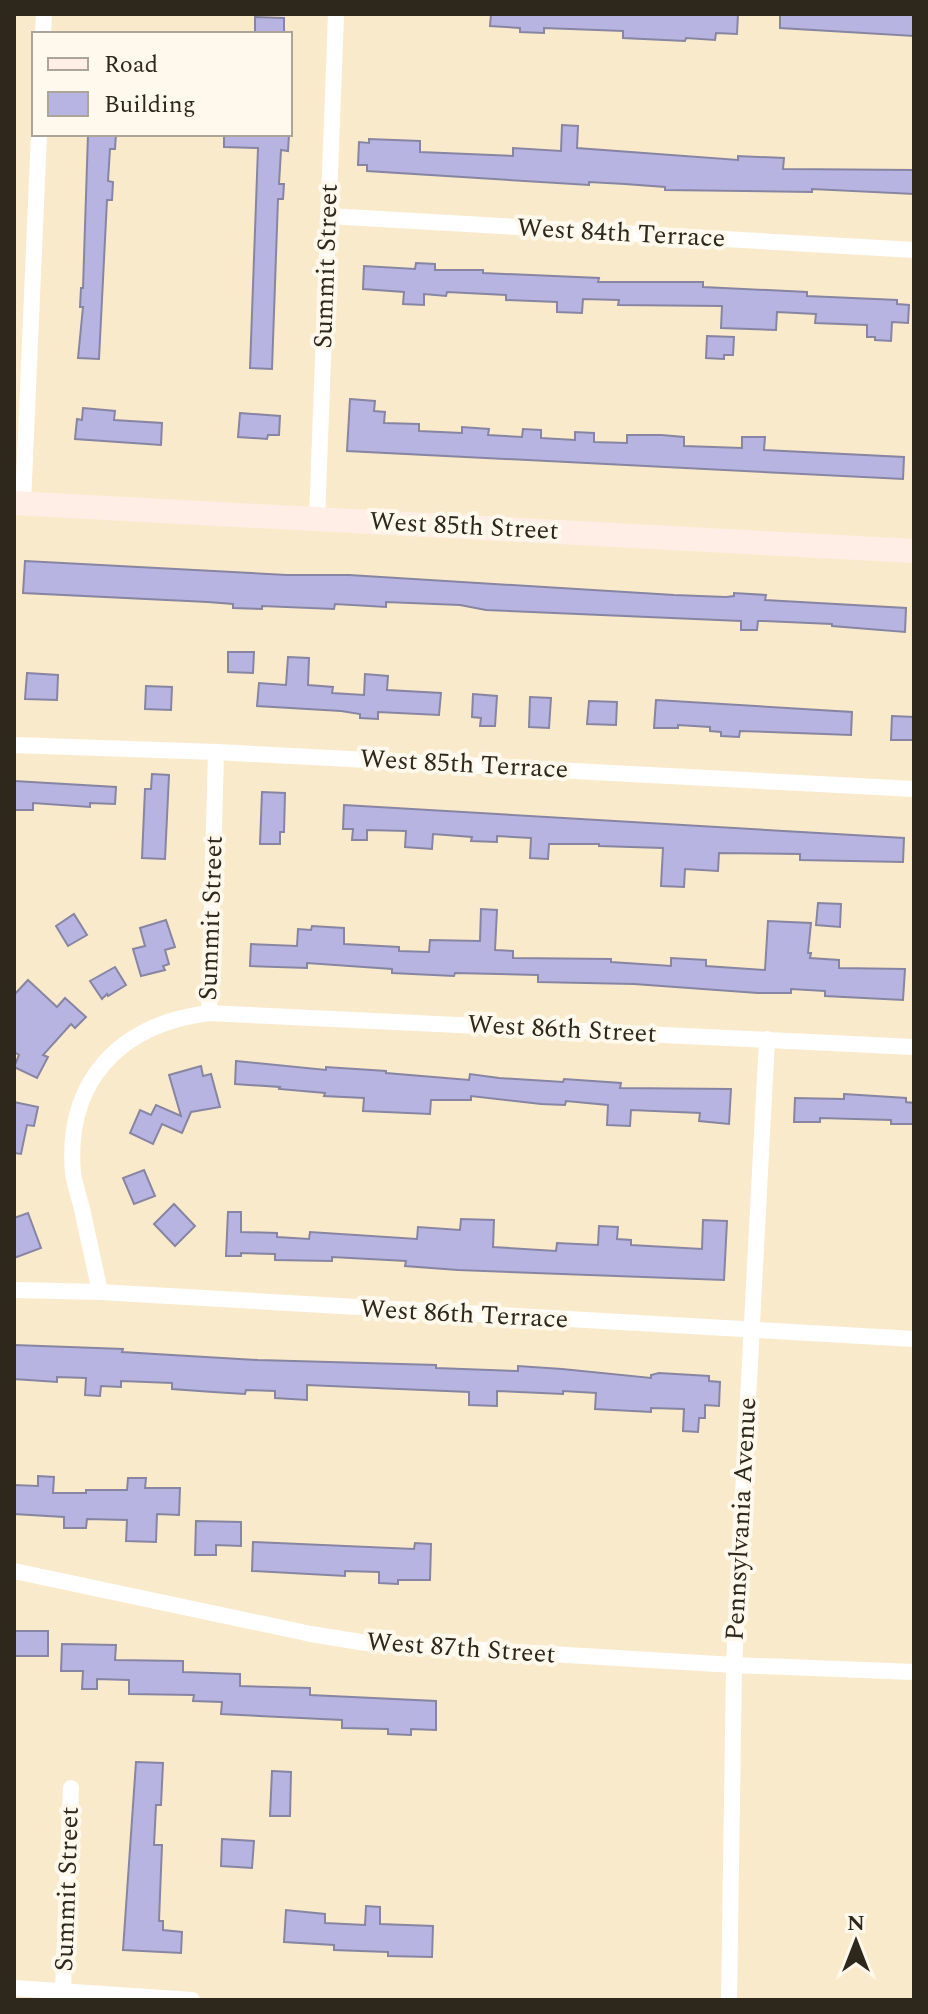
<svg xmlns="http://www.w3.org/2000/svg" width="928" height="2014" font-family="Spectral,serif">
  <rect width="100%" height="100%" fill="#faeacc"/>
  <!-- building -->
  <g fill="#b7b4e2" stroke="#8885a2" stroke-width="2">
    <polygon points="491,14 738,14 737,34 716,33 715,40 686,38 685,41 623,38 623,31 544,28 544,33 520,32 520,28 490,26"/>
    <polygon points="780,14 914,15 914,36 780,28"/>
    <polygon points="255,17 284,18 284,34 255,34"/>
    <polygon points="562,125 578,126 577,148 738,160 738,156 784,158 783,169 914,170 914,194 812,189 812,192 665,190 665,187 625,184 589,182 589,185 367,171 367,165 358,165 359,142 369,143 369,139 420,141 420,152 513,156 513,148 561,151"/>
    <polygon points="88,134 116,134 115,149 110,149 108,181 113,182 112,200 107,200 99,359 78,358 83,307 80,307 81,288 83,288"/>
    <polygon points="224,134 289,134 288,151 281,150 279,184 284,184 283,199 278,199 272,369 250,368 258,148 224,147"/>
    <polygon points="416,263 435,264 435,270 483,270 483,273 599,278 598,282 703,282 703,287 807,292 807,296 897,300 897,304 909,305 908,323 892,322 891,341 875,340 875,337 867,337 867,325 815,323 816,314 777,312 776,330 721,328 722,306 618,305 619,300 583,299 582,313 557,312 557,302 506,300 506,295 447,292 446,296 424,294 424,305 403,304 404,292 363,289 364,266 415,269"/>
    <polygon points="707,336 734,337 733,355 724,355 724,359 706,358"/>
    <polygon points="350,399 375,401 374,411 385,412 384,423 419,424 419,431 462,433 462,427 489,429 488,435 522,437 523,429 541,430 541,438 575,440 575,432 594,433 594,442 627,443 627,435 661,435 684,437 684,446 742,448 742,437 765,437 764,450 904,457 903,479 347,451"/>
    <polygon points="83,408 115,411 114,420 162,423 161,445 75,439 77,419 82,420"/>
    <polygon points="240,413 280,416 279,435 268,435 267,439 238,437"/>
    <polygon points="25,561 287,575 349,575 674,595 726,597 734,596 734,593 766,595 765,600 906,608 905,632 832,626 832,624 764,621 758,621 757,630 741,630 741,621 486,610 460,605 386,602 386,607 335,604 334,609 262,606 262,609 233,608 233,604 208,602 23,593"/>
    <polygon points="228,652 254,652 253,673 228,672"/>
    <polygon points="288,657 309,658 308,685 333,687 332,693 364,695 365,674 388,676 387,690 441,693 439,715 378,712 378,719 360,718 360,714 341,711 257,706 259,683 286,685"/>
    <polygon points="27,673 58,675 57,700 25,699"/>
    <polygon points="146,686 172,687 171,710 145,709"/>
    <polygon points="473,694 497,696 495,726 480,726 481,718 472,717"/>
    <polygon points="530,697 551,698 549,728 529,727"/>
    <polygon points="656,700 852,712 851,735 740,731 739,737 721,736 721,732 710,731 710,727 678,725 678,728 654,728"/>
    <polygon points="589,701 617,702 616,725 587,724"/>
    <polygon points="892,716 914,717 914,740 891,740"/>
    <polygon points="152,774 169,775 165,859 142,858 145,789 151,789"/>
    <polygon points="14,781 116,787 115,804 90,803 90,807 33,803 33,810 14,810"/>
    <polygon points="262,792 285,793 284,832 280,832 280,844 260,844"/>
    <polygon points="344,805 904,838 903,862 800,860 800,854 719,853 718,871 685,869 684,887 661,886 663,848 599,846 599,844 549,844 548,859 530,858 531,838 497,836 497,842 471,841 472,837 433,834 432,849 405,847 406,831 367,830 367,840 352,840 353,829 343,829"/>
    <polygon points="818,903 841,904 840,927 816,925"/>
    <polygon points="481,909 497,910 495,950 513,951 513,958 611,959 611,962 671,966 671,958 706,960 706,966 765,970 768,921 811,923 808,953 811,953 810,958 839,960 839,968 905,969 903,1000 825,996 825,991 791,989 791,993 758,993 634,984 538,982 538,975 455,973 454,976 392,973 392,969 307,963 307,968 250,966 251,944 297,946 298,929 311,930 312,926 344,928 344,944 399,947 399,951 429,952 430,940 480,941"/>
    <polygon points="74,914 87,935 68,946 56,926"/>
    <polygon points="166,920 175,947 165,950 169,964 163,966 165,970 141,976 133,949 145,946 140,928"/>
    <polygon points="115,967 126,985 108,996 107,994 102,999 90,981"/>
    <polygon points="28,980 57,1007 65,998 86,1017 75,1028 71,1024 43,1055 48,1057 37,1078 14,1067 19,1055 14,1052 14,995"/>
    <polygon points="236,1061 326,1070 326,1067 386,1071 386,1073 469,1080 470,1074 499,1078 563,1082 564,1079 621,1083 620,1088 731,1089 729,1124 699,1121 700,1113 631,1110 630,1126 607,1125 608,1105 566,1101 565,1105 541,1104 471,1096 471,1100 431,1100 430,1114 363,1111 364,1098 324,1096 325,1093 279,1089 280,1087 235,1084"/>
    <polygon points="201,1066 203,1076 211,1074 220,1107 191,1112 182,1133 162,1124 153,1144 130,1133 140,1110 151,1115 156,1105 181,1116 169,1075"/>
    <polygon points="844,1094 906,1098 906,1102 914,1103 914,1124 891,1124 891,1120 820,1118 820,1122 794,1122 795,1098 844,1099"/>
    <polygon points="14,1102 38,1107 34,1126 27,1125 21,1154 14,1153"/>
    <polygon points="144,1170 155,1196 134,1204 123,1178"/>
    <polygon points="174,1204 195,1226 175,1246 154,1224"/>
    <polygon points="228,1212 241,1212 241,1232 277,1233 277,1237 309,1239 310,1232 417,1239 418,1227 460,1230 461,1219 494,1220 493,1247 556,1251 557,1243 598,1245 599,1226 618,1227 617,1239 631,1240 631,1245 702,1249 703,1220 727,1221 724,1280 458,1270 405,1266 406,1261 332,1257 332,1261 275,1260 275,1254 241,1253 241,1256 226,1256"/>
    <polygon points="28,1213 41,1248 14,1258 14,1218"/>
    <polygon points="14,1345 123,1349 122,1352 258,1360 436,1365 436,1368 518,1371 518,1366 562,1369 651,1378 651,1375 659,1373 709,1376 709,1381 720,1382 719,1406 705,1405 705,1418 699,1418 698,1432 683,1431 684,1409 651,1408 651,1412 595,1409 596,1393 563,1391 563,1394 497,1391 497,1406 469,1405 469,1392 307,1385 307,1400 275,1398 275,1391 246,1390 245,1394 213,1392 172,1389 172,1383 121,1381 121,1387 101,1386 100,1396 85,1395 86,1378 57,1377 57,1382 14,1379"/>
    <polygon points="38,1476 54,1477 53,1493 86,1493 86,1490 127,1490 128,1478 146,1478 145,1488 180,1488 179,1515 157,1514 156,1542 126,1541 127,1520 87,1519 86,1528 64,1528 64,1517 14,1514 14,1485 38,1486"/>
    <polygon points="196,1521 241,1522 241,1546 216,1545 216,1555 195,1555"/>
    <polygon points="253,1542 414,1549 415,1543 431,1544 430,1580 398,1580 398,1584 379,1583 379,1572 345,1571 345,1576 252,1571"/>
    <rect x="14" y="1631" width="34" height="25"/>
    <polygon points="62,1644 116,1645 115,1660 183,1661 183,1672 240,1674 240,1686 310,1688 310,1695 436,1701 436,1730 411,1729 411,1735 388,1734 388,1729 342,1728 342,1720 221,1714 222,1702 193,1701 194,1695 129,1694 129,1680 97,1679 97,1689 82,1689 83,1671 61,1671"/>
    <polygon points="136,1762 163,1763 161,1805 156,1805 154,1845 162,1845 159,1921 163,1921 163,1930 182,1932 181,1953 123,1950"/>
    <polygon points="272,1771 291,1772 290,1816 270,1816"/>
    <polygon points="222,1839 254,1841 252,1868 221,1866"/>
    <polygon points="366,1906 380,1907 380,1924 433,1926 432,1957 388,1956 388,1952 334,1950 334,1945 284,1942 286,1910 325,1914 325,1923 365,1925"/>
  </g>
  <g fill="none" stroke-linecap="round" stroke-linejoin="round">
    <!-- minor -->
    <g stroke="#fff" stroke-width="16">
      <polyline points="43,34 44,14"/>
      <polyline points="328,216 914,250"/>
      <polyline points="23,503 39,134"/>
      <polyline points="317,518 336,14"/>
      <polyline points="14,745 216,752 914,789"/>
      <polyline points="209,1013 216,752"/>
      <polyline points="14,1290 100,1292 914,1339"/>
      <path d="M100 1292C94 1264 88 1237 82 1209 79 1197 75 1185 73 1173 65 1081 120 1024 209 1013L914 1047"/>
      <polyline points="14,1571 311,1634 366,1643 734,1665 914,1672"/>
      <polyline points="14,1988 192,2000"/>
      <polyline points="63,1990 71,1788"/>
      <polyline points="729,2000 734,1665 767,1039"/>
    </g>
    <!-- secondary -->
    <polyline stroke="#feeee6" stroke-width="24" points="14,503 914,551"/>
  </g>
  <g text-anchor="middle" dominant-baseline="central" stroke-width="8" stroke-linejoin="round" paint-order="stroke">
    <!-- street labels -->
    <g font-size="26" fill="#2e281c" stroke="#fff9ed">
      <text transform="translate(621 233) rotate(3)">West 84th Terrace</text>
      <text transform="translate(326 266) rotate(-88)">Summit Street</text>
      <text transform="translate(464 526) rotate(3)">West 85th Street</text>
      <text transform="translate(464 764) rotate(3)">West 85th Terrace</text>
      <text transform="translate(211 918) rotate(-88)">Summit Street</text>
      <text transform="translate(562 1029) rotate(3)">West 86th Street</text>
      <text transform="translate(464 1314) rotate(3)">West 86th Terrace</text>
      <text transform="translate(741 1519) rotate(-87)">Pennsylvania Avenue</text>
      <text transform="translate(461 1648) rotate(4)">West 87th Street</text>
      <text transform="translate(67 1889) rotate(-88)">Summit Street</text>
    </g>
  </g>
  <!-- border -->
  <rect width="928" height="2014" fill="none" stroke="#2e281c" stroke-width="32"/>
  <!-- legend -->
  <rect x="32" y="32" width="260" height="104" fill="#fff9ed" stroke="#aba599" stroke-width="2"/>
  <rect x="48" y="58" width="40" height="12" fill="#feeee6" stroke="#aba599" stroke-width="2"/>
  <text x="104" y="72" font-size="24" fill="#2e281c">Road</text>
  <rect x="48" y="92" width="40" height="24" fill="#b7b4e2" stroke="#aba599" stroke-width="2"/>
  <text x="104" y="112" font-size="24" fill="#2e281c">Building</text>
  <!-- north arrow -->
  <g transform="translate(856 1942)" stroke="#fff9ed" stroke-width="6" paint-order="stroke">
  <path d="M0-6L14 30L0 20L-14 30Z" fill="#2e281c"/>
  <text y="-12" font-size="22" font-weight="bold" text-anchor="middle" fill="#2e281c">N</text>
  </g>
</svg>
